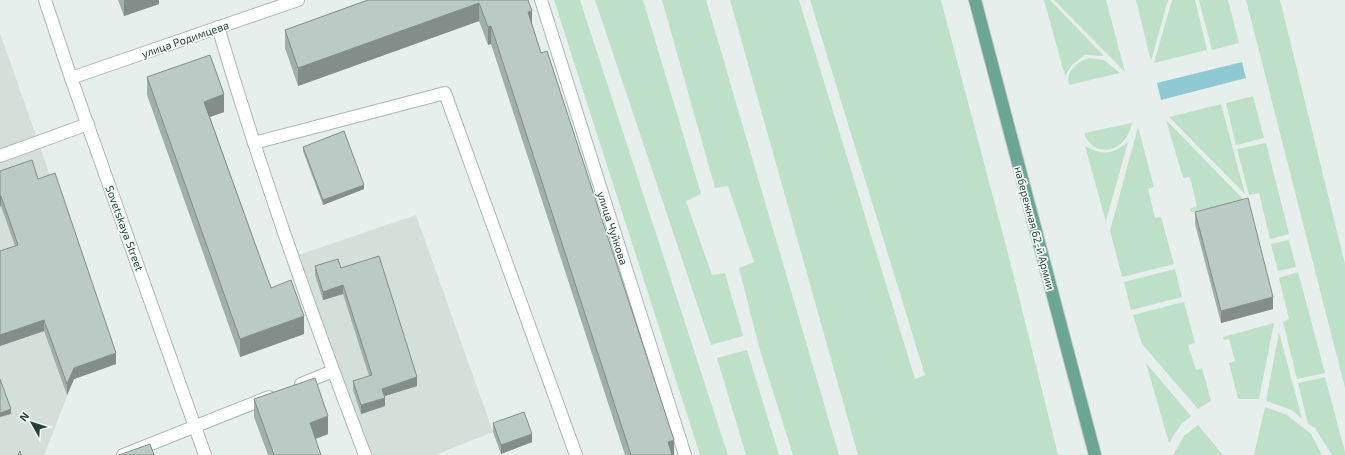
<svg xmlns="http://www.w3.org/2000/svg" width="1345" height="455" font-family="'Exo 2',sans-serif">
  <rect width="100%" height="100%" fill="#e6efeb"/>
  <!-- built -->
  <g fill="#d4dfda">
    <polygon points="0,33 116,364 74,379 44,455 0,455"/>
    <polygon points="416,215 493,432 435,455 370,455 298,255"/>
  </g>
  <!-- green -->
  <g fill="#bfe0c8">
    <polygon points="554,0 580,0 728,455 700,455"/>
    <polygon points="595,0 643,0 701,194 686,201 712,275 725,273 743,336 711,345"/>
    <polygon points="662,0 706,0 839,455 793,455 759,347 739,268 754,262 728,186 715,188"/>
    <polygon points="730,0 799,0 915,379 925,375 810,0 941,0 1011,265 1058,455 858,455"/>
    <polygon points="1044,0 1050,0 1104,56 1085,55 1072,65 1065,76"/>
    <polygon points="1054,0 1106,0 1125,72"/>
    <polygon points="1136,0 1168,0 1151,61"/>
    <polygon points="1172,0 1195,0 1207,50 1154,63"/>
    <polygon points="1199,0 1228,0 1239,43 1212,50"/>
    <polygon points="1246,0 1280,0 1345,264 1345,388"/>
    <path d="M1089 58 1104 60 1120 73 1069 85C1065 72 1077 62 1089 58Z"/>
    <polygon points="1253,96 1264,138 1236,145 1226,103"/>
    <polygon points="1221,104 1245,194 1169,117"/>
    <polygon points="1166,120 1244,200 1191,212 1190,209 1197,206 1190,177 1183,178"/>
    <path d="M1132 123C1131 128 1129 133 1126 138 1114 155 1091 154 1084 133Z"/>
    <polygon points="1138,127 1154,187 1148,189 1155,218 1161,217 1174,264 1122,277 1110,231"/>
    <path d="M1128 142 1106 221V222L1085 146C1102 156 1113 154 1128 142Z"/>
    <polygon points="1266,143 1289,234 1270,239 1259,193 1249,195 1237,149"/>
    <polygon points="1289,240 1296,267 1278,271 1271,244"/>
    <polygon points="1175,269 1182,297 1131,310 1124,282"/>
    <polygon points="1298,272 1325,373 1297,379 1283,322 1289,319 1279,278"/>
    <polygon points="1184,302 1195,343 1188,345 1196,370 1202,368 1211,401 1198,409 1142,344 1133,315"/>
    <polygon points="1274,323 1259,399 1238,399 1229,363 1235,361 1229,339 1224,340 1223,337"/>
    <polygon points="1279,332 1302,419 1292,410 1266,401"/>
    <polygon points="747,350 779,455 746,455 717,358"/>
    <polygon points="1146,363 1191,416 1181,424 1169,443"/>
    <polygon points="1325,377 1345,452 1345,455 1332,455 1315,428 1308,424 1298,383"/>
    <polygon points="1265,407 1287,415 1311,434 1322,455 1254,455"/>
    <polygon points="1198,425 1223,455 1173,455 1184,436"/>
  </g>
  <!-- water -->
  <polygon fill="#8ec9d4" points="1242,62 1246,78 1161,100 1157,83"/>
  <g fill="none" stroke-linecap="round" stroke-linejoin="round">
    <defs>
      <g id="minor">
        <polyline points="45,0 71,78 205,455"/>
        <polyline points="541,0 685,455"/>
        <path d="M218 27C261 172 311 314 365 455"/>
        <polyline points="71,78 298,0"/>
        <polyline points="254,143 445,93 576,455"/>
        <polyline points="0,156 88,124"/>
        <polyline points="301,384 333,371"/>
        <polyline points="123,455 269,397"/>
      </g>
      <polyline id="major" points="975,0 1095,455"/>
    </defs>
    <!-- minor casing -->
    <use href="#minor" stroke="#a8b8b2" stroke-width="14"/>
    <!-- major casing -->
    <use href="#major" stroke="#c2cac8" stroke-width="14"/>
    <!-- minor -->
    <use href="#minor" stroke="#fff" stroke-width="12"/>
    <!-- major -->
    <use href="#major" stroke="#6aa596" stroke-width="12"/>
  </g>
  <!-- wall -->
  <g fill="#a1aea9">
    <polygon points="118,0 159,0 159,4 124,16"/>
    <polygon points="368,0 528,0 532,25 674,455 625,455 491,44 488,45 479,21 298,86 285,48 285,30"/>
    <polygon points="147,77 224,112 210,117 271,288 304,334 240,357 147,95"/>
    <polygon points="303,147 364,189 323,205 303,151"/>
    <polygon points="0,171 38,179 116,364 74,379 67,395 44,331 0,346 0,251 15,246 1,206"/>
    <polygon points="1195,212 1273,309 1221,323 1195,224"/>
    <polygon points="315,266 341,268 417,386 384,396 385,406 361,414 353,390 353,381 369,376 343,294 323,300 315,275"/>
    <polygon points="254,399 328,434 315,439 321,455 268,455 254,417"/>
    <polygon points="493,423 532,442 501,454 493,432"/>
  </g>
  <!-- shaded-wall -->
  <g fill="#838d89">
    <polygon points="124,0 159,0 159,4 124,16"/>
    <polygon points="479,3 479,21 298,86 298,68"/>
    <polygon points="532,11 532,29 528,12"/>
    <polygon points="491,26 491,44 488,45 488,27"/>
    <polygon points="224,94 224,112 204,119 204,102"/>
    <polygon points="364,185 364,189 323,205 323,200"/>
    <polygon points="0,196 1,196 1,206 0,207"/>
    <polygon points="343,285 343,294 323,300 323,292"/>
    <polygon points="1273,297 1273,309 1221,323 1221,311"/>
    <polygon points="304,316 304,334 240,357 240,339"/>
    <polygon points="44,320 44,331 0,346 0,335"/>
    <polygon points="116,353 116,364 74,379 67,395 67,384 74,368"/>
    <polygon points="417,377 417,386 382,397 382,389"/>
    <polygon points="385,398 385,406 361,414 361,405"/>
    <polygon points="11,409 11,414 0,417 0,413"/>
    <polygon points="328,416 328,434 310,441 310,423"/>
    <polygon points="532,434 532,442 501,454 501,445"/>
    <polygon points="674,440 674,455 668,455 668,442"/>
  </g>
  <!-- building -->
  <g fill="#bbcac4" stroke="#838d89">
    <polygon points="368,0 528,0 532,11 528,12 541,53 547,51 674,440 668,442 672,455 631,455 491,26 488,27 479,3 298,68 285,30"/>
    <polygon points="210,55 224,94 204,102 271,288 291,280 304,316 240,339 147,77"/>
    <polygon points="344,131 364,185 323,200 303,147"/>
    <polygon points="32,160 38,179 55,173 116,353 74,368 67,384 44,320 0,335 0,251 18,245 1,196 0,196 0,171"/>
    <polygon points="1248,198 1273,297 1221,311 1195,212"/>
    <polygon points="379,256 417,377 382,389 385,398 361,405 353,381 372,375 343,285 323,292 315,266 338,259 341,268"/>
    <polygon points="315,378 328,416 310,423 321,455 274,455 254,399"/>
    <polygon points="0,379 11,409 0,413"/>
    <polygon points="524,412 532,434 501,445 493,423"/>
    <polygon points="150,444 154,455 119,455"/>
    <polygon points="20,451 21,455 18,455"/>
  </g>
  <g text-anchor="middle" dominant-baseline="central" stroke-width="3.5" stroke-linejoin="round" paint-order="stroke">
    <!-- street labels -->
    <g font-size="11" fill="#24423a" stroke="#f7fbf9">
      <text transform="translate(185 39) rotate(-19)">улица Родимцева</text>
      <text transform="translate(125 228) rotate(70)">Sovetskaya Street</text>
      <text transform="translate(613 228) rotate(72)">улица Чуйкова</text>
      <text transform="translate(1035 228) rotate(75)">набережная 62-й Армии</text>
    </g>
  </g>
  <!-- north arrow -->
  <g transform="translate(32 423) rotate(309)" stroke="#f7fbf9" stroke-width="3" paint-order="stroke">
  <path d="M0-3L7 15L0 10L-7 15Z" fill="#24423a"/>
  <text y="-6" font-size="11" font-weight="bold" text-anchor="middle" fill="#24423a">N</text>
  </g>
</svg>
